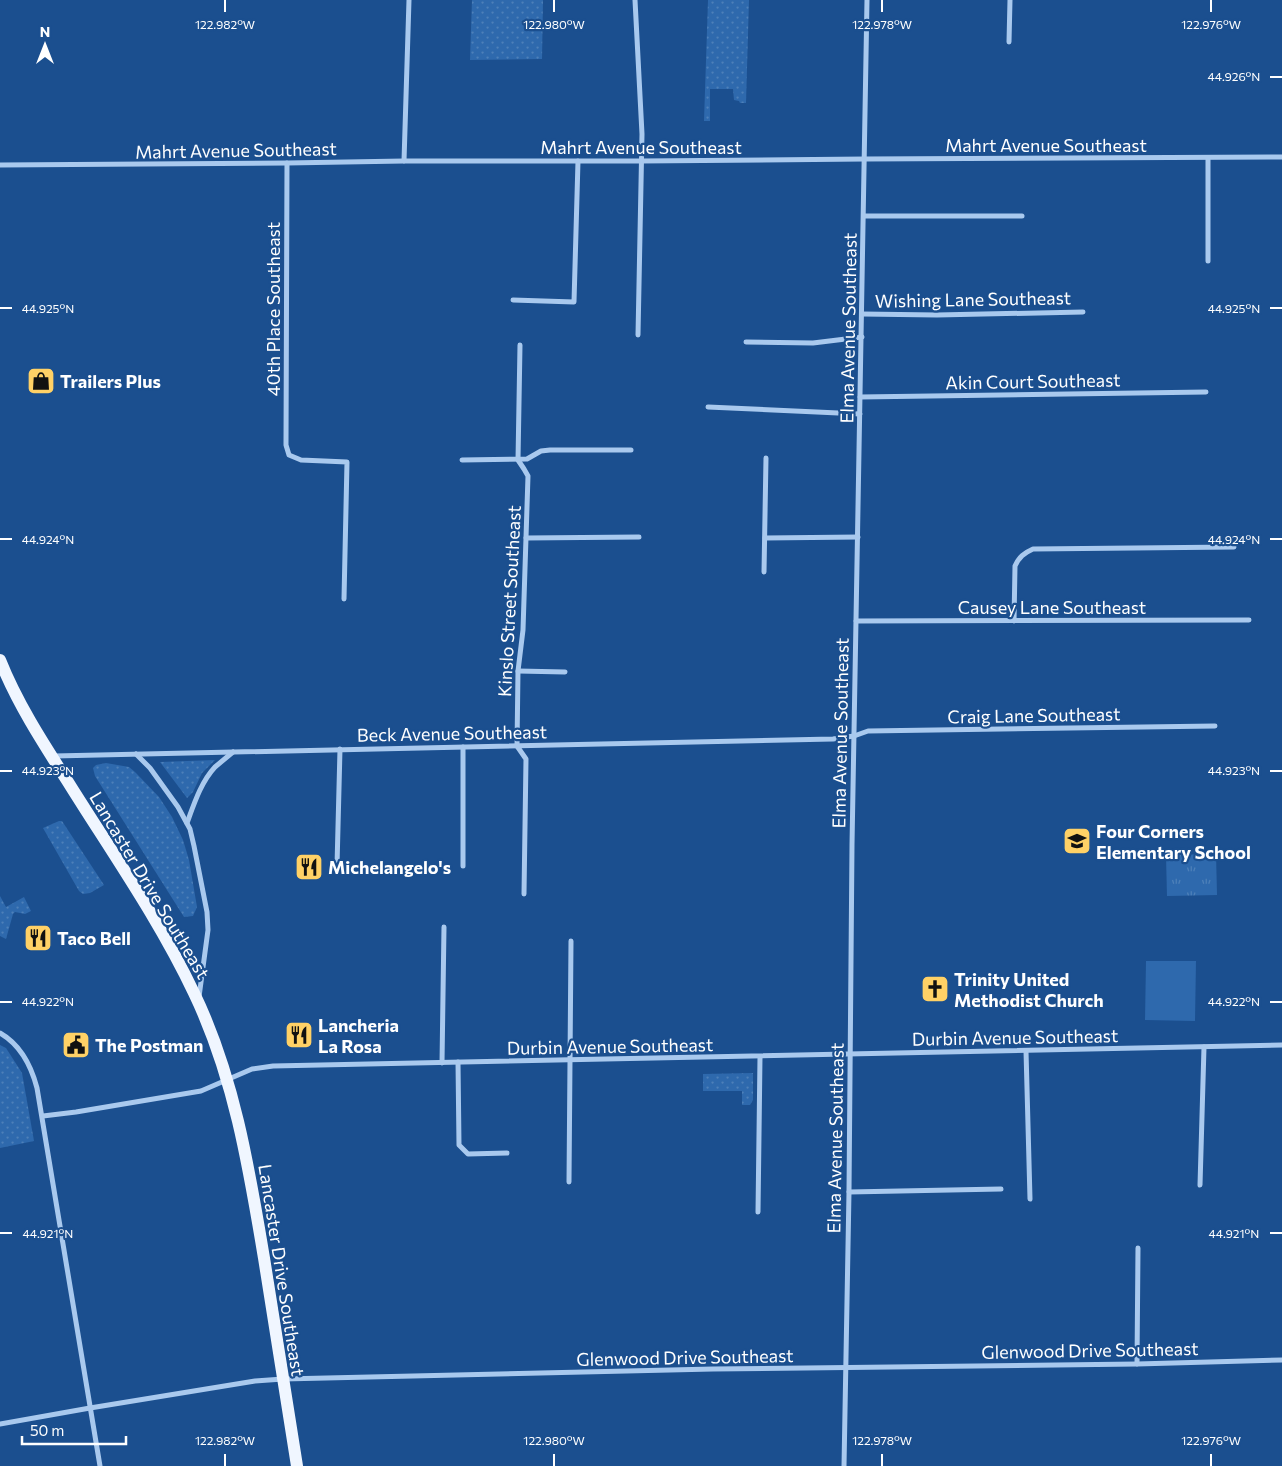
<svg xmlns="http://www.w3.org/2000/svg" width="1282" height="1466" font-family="Commissioner,sans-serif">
  <defs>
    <pattern id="grass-dots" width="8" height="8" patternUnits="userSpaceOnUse" patternTransform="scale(1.25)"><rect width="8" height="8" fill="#2e69ad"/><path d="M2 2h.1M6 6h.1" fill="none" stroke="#4d80b9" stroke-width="1.8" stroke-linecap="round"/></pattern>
    <pattern id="park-tufts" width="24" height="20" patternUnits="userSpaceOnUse" patternTransform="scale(1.25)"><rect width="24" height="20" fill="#2e69ad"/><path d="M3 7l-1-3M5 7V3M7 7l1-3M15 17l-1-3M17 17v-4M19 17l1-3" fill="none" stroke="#4d80b9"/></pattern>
  </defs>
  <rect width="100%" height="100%" fill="#1b4f8f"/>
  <!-- grass -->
  <g fill="url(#grass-dots)">
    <polygon points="472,0 543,0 542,59 470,60"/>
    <polygon points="708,0 749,0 746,103 740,103 739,101 734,100 733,89 710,89 710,121 704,121"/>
    <polygon points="215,760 202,773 193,792 187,798 160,762"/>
    <polygon points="106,763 129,767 135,772 159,797 172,817 183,840 189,860 197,907 193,916 184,917 95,776 93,768 96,765"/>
    <polygon points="59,821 62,821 104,885 90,893 83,894 79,891 43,828"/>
    <polygon points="0,896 6,907 24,897 31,911 25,914 15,912 13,914 6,939 0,936"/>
    <polygon points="0,1045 6,1048 22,1073 34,1141 0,1148"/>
    <polygon points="753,1073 753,1100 750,1105 742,1105 742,1091 703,1091 703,1074"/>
  </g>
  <!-- park -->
  <polygon fill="url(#park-tufts)" points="1216,854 1217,895 1167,896 1166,855"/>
  <!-- garden -->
  <polygon fill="#2e69ad" points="1146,961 1196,961 1195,1021 1145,1020"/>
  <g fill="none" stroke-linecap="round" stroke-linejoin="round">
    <!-- street -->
    <g stroke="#a9c9ee" stroke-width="5">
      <polyline points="635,0 642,134 638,335"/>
      <polyline points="1009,42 1010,0"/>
      <polyline points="1208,158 1208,261"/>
      <polyline points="404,161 409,0"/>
      <polyline points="287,163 286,445 289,455 301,460 347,462 344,599"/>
      <polyline points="0,165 287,163 404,161 641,161 865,159 1282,157"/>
      <polyline points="864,216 1022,216"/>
      <polyline points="513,300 574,302 578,161"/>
      <polyline points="862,314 937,315 1083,312"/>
      <polyline points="746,342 813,343 862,337"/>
      <polyline points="520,345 518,460 524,469 528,476 523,630 518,671 517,746 526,759 524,894"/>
      <polyline points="860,397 1206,392"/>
      <polyline points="708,407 860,414"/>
      <polyline points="462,460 527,459 541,451 550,450 631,450"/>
      <polyline points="526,538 639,537"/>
      <polyline points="765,538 858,537"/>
      <polyline points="764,572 766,458"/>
      <polyline points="856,621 1249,620"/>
      <path d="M1014 621 1015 566C1019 557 1024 553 1033 549L1234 547"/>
      <polyline points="518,671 565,672"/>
      <polyline points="463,747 463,866"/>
      <polyline points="136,754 150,768 178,807 190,829 194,846 207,912 208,930 199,997"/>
      <polyline points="54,756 833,739 854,736 868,731 1215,726"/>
      <path d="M187 823C194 804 201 782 215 767 221 762 227 757 233 752"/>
      <polyline points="337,866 340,749"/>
      <path d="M0 1033C21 1045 31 1065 37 1088L100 1466"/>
      <polyline points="1026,1051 1030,1199"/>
      <polyline points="458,1062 459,1145 468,1154 507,1153"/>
      <polyline points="442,1063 444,927"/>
      <polyline points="43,1116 76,1112 201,1091 252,1069 273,1066 1282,1045"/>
      <polyline points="569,1182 571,941"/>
      <polyline points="1200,1185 1204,1047"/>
      <polyline points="849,1192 1001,1189"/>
      <polyline points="758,1212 760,1057"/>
      <polyline points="1137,1364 1138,1248"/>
      <polyline points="0,1424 90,1408 255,1381 283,1379 713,1369 1137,1364 1282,1360"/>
      <polyline points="844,1466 849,1192 852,845 867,0"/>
    </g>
    <!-- primary -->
    <path stroke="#f0f6ff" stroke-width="12" d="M0 660C17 703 43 743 68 782 111 851 159 919 194 993 234 1076 249 1168 264 1258 275 1328 286 1397 297 1466"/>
  </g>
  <!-- ticks -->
  <path fill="none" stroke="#fff" stroke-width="2" d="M225 0V12M554 0V12M882 0V12M1211 0V12M1270 77H1282M0 308H12M1270 308H1282M0 539H12M1270 539H1282M0 771H12M1270 771H1282M0 1002H12M1270 1002H1282M0 1233H12M1270 1233H1282M225 1454V1466M554 1454V1466M882 1454V1466M1211 1454V1466"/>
  <!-- icons -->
  <defs>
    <symbol id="shop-square" viewBox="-11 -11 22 22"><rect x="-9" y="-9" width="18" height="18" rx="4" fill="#ffd166" stroke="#1b4f8f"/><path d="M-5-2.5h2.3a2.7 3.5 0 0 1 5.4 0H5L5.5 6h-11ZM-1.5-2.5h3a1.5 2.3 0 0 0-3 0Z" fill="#111"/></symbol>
    <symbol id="school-square" viewBox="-11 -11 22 22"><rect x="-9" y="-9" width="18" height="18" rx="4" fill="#ffd166" stroke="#1b4f8f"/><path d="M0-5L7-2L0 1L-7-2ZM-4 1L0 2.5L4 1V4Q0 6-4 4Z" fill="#111"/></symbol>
    <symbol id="restaurant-square" viewBox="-11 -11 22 22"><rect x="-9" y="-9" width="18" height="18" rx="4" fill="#ffd166" stroke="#1b4f8f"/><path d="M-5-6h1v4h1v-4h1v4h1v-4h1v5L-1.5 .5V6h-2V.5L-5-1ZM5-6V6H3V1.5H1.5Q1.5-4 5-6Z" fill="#111"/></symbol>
    <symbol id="church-square" viewBox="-11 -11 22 22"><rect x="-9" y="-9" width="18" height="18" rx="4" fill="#ffd166" stroke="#1b4f8f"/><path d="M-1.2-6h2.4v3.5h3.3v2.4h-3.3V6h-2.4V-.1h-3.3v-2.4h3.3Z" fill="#111"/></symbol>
    <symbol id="civic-square" viewBox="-11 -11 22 22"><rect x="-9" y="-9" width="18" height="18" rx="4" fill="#ffd166" stroke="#1b4f8f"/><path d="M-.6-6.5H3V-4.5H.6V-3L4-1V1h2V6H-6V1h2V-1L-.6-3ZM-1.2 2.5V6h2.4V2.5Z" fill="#111"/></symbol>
  </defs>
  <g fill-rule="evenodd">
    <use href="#shop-square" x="25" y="365" width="32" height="32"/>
    <use href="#school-square" x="1061" y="825" width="32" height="32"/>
    <use href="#restaurant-square" x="293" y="851" width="32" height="32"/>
    <use href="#restaurant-square" x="22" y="922" width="32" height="32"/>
    <use href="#church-square" x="919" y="973" width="32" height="32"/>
    <use href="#restaurant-square" x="283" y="1019" width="32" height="32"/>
    <use href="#civic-square" x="60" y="1029" width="32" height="32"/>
  </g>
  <g text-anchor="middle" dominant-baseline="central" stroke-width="4.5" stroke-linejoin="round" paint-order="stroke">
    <!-- street labels -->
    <g font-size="18" fill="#fff" stroke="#1b4f8f">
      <text x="1046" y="145">Mahrt Avenue Southeast</text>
      <text x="641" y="147">Mahrt Avenue Southeast</text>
      <text transform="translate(236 150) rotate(-1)">Mahrt Avenue Southeast</text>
      <text transform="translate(973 299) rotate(-1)">Wishing Lane Southeast</text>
      <text transform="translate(273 309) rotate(-90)">40th Place Southeast</text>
      <text transform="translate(848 328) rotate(-89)">Elma Avenue Southeast</text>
      <text transform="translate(1033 381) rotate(-1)">Akin Court Southeast</text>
      <text transform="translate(509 601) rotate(-87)">Kinslo Street Southeast</text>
      <text x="1052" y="607">Causey Lane Southeast</text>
      <text transform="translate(1034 715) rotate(-1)">Craig Lane Southeast</text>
      <text transform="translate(452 733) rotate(-1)">Beck Avenue Southeast</text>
      <text transform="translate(840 733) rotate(-89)">Elma Avenue Southeast</text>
      <text transform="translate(150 885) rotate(59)">Lancaster Drive Southeast</text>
      <text transform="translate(1015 1037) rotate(-1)">Durbin Avenue Southeast</text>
      <text transform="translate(610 1046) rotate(-1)">Durbin Avenue Southeast</text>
      <text transform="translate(835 1138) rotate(-89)">Elma Avenue Southeast</text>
      <text transform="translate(282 1270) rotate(81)">Lancaster Drive Southeast</text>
      <text transform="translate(1090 1350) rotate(-1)">Glenwood Drive Southeast</text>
      <text transform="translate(685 1357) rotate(-1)">Glenwood Drive Southeast</text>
    </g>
    <!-- poi labels -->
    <g font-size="18" font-weight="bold" fill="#fff" stroke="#1b4f8f" text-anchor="start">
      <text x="60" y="381">Trailers Plus</text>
      <text x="1096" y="831">Four Corners<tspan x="1096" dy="21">Elementary School</tspan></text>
      <text x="328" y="867">Michelangelo's</text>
      <text x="57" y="938">Taco Bell</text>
      <text x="954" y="979">Trinity United<tspan x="954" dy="21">Methodist Church</tspan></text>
      <text x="318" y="1025">Lancheria<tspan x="318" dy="21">La Rosa</tspan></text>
      <text x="95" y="1045">The Postman</text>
    </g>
  </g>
  <g font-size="12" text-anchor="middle" fill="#fff" stroke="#1b4f8f" stroke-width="4.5" stroke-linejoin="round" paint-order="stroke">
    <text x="225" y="29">122.982°W</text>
    <text x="554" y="29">122.980°W</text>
    <text x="882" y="29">122.978°W</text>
    <text x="1211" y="29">122.976°W</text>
    <text x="1234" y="81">44.926°N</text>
    <text x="48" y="313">44.925°N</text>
    <text x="1234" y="313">44.925°N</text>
    <text x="48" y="544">44.924°N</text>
    <text x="1234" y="544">44.924°N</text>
    <text x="48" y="775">44.923°N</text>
    <text x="1234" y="775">44.923°N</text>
    <text x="48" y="1006">44.922°N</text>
    <text x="1234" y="1006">44.922°N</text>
    <text x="48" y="1238">44.921°N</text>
    <text x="1234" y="1238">44.921°N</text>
    <text x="225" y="1445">122.982°W</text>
    <text x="554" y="1445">122.980°W</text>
    <text x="882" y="1445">122.978°W</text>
    <text x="1211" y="1445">122.976°W</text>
  </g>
  <!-- north arrow -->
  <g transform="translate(45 45)" stroke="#1b4f8f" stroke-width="4" paint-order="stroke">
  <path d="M0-4L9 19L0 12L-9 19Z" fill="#ffffff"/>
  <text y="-8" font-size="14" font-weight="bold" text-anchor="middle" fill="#ffffff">N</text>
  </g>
  <!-- scale -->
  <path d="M22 1436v8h104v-8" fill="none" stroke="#ffffff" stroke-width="2.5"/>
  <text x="30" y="1436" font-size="15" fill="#ffffff" stroke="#1b4f8f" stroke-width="4" paint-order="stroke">50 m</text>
</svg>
